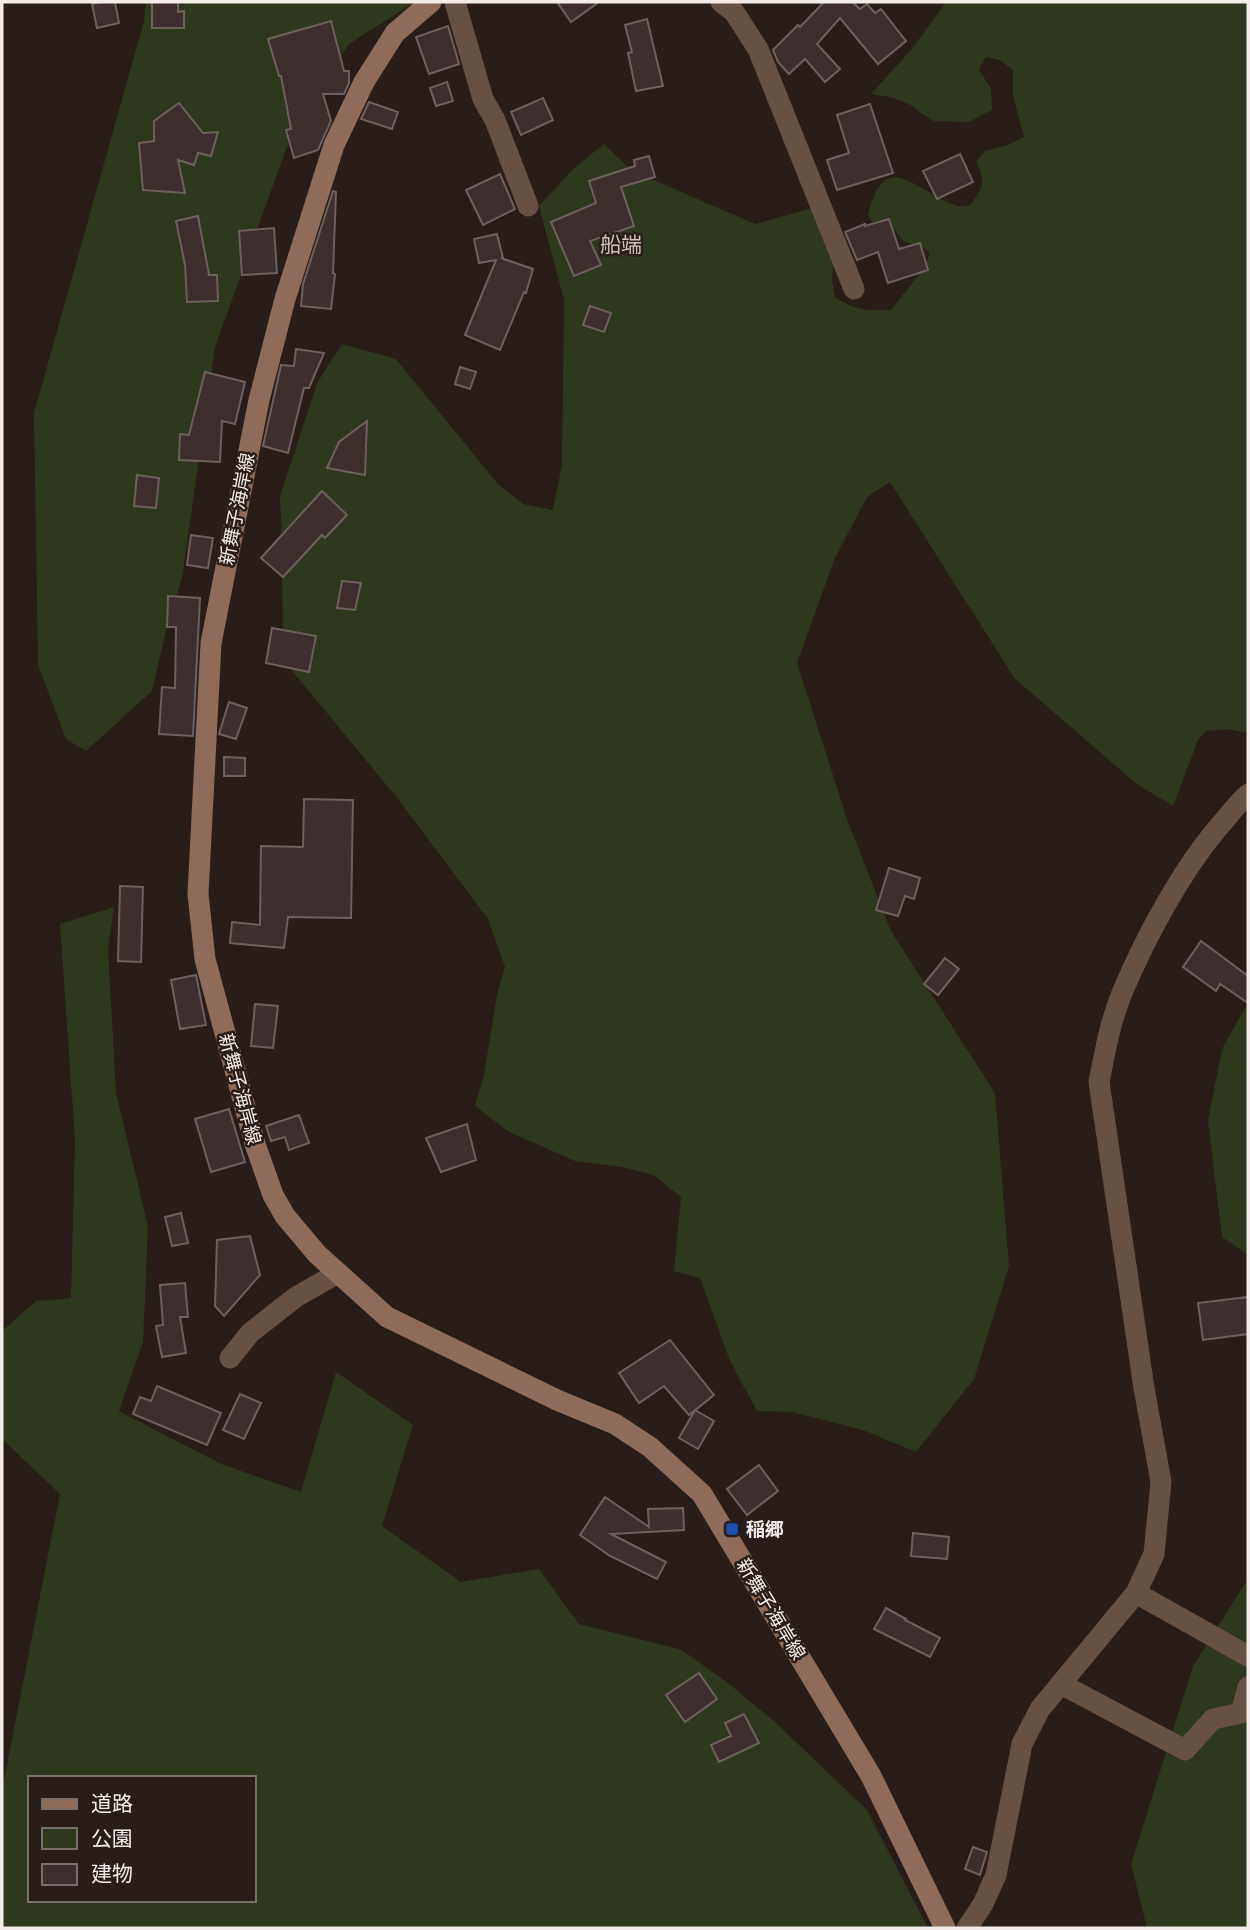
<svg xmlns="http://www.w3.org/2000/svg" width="1250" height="1930" font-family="'Work Sans','Noto Sans JP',sans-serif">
  <rect width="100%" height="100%" fill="#281d19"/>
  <!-- green -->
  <g fill="#2d381d" fill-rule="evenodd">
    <polygon points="146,2 415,2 349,44 331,71 286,149 215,347 182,578 167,627 152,691 86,751 66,739 38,665 34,413 144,21"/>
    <path d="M946 2H1248V733L1226 729 1206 731 1198 740 1173 806 1137 784 1015 679 890 482 867 497 835 558 797 663 848 822 891 931 995 1093 1009 1266 974 1379 916 1452 863 1430 792 1412 757 1411 730 1361 700 1278 674 1271 681 1197 653 1175 622 1167 575 1161 509 1132 475 1106 484 1075 497 994 505 967 488 919 394 794 283 660 282 545 280 496 317 383 342 344 396 359 498 484 523 504 553 510 562 465 564 300 539 206 573 169 604 144 631 170 755 224 817 207 834 253 832 279 835 297C853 310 870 311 891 310 905 291 921 276 930 254L925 248 903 241 890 224 872 222 868 215C885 145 916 192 955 205 960 207 966 206 971 205 984 183 986 184 976 161L985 151 1008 145 1024 137 1013 96V70L1000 60 986 57 979 70 991 88 992 110 969 122 934 121 924 115 911 105 891 97 871 94 911 50Z"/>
    <path d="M114 907 108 950 116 1093 148 1226 143 1342 119 1411 221 1464 301 1492 336 1372 413 1425 382 1526 461 1582 539 1569 579 1624 682 1650 728 1683 776 1723 867 1810 928 1928H2V1790L60 1494 2 1439V1331L36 1301 71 1298 75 1140 60 924ZM30 1778H254V1900H30Z"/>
    <polygon points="1248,1003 1248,1255 1222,1237 1208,1120 1222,1049"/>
    <polygon points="1248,1579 1248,1928 1147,1928 1131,1864 1193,1666"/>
  </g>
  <!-- building -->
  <g fill="#3c2f2e" stroke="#6e605e" stroke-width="2">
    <polygon points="104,2 115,2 119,23 97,28 92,4"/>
    <polygon points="152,2 178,2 178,12 184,11 184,28 152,28"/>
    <polygon points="557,2 599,2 571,22"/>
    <polygon points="824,2 855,2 853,3 860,9 867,4 875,13 881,9 906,41 878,64 840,18 817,44 840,69 825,82 805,59 789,74 778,62 773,50 798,25 800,27"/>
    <polygon points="647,19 663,86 636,91 628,53 632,52 625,25"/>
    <polygon points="331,21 344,71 349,71 349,83 344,94 323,94 331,121 318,150 294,158 286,130 291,129 281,76 279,76 268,39"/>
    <polygon points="448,26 459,64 429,74 416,37"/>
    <polygon points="447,82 453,101 436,106 430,88"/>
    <polygon points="543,98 553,120 521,135 511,112"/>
    <polygon points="369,102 398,112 392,129 361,119"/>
    <polygon points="179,103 203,133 218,132 211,156 198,153 194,165 178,160 185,193 143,190 139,143 154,141 154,121"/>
    <polygon points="870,104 893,173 837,190 827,160 849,153 837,115"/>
    <polygon points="960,154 973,182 937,199 923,171"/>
    <polygon points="649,156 655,177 621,187 634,226 590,241 601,265 574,276 551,222 596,203 589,181 635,166 634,160"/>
    <polygon points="500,174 515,209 483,225 466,190"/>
    <polygon points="333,191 336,192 333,273 335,274 331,309 301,306 303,284"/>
    <polygon points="198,216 209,275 217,275 218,301 187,302 185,265 176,221"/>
    <polygon points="889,219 899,249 920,243 928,270 888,283 878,252 857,260 845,232 865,224 865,226"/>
    <polygon points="274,228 277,273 242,275 239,231"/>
    <polygon points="497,234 503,258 501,258 533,269 526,293 524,292 500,350 465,335 496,260 479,263 474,239"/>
    <polygon points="590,306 611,313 604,332 583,325"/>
    <polygon points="296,349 324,353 309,388 304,388 288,453 263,446 281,365 294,366"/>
    <polygon points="460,367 476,372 470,389 455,384"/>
    <polygon points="205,372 245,382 235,424 222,421 220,462 179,460 180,434 189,435"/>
    <polygon points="367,421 365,475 327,468 339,442"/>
    <polygon points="137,475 159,478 156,508 134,506"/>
    <polygon points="322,491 347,515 325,538 322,535 283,577 261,558"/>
    <polygon points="191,535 213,538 208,568 187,565"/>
    <polygon points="342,581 361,583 355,610 337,608"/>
    <polygon points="168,596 200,598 193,736 159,734 162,687 175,688 176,627 167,627"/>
    <polygon points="272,628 316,636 309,672 266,663"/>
    <polygon points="229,702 247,708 236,739 219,734"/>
    <polygon points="224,757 245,758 245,776 224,776"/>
    <polygon points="304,799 353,800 351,918 288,917 284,948 230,943 232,922 260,925 261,846 303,847"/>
    <polygon points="889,868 920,878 914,899 905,896 898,916 876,910"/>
    <polygon points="120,886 143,887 141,962 118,961"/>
    <polygon points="1201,941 1248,976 1248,1003 1220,984 1216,991 1183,967"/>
    <polygon points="945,958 959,969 938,995 924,984"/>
    <polygon points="196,975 206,1025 180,1029 171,980"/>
    <polygon points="255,1004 278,1006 273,1048 251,1046"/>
    <polygon points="229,1109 245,1162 211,1172 195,1119"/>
    <polygon points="299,1115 309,1143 289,1150 285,1137 271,1141 266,1126"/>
    <polygon points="467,1124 476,1160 441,1172 426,1138"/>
    <polygon points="181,1213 188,1243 172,1246 165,1217"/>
    <polygon points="250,1236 260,1275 224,1316 215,1306 217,1240"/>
    <polygon points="185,1283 188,1317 180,1317 186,1353 162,1357 156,1326 163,1325 160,1285"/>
    <polygon points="1248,1297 1248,1334 1203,1340 1198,1303"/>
    <polygon points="670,1340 714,1395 689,1415 664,1386 639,1403 619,1373"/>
    <polygon points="157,1386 221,1413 207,1445 133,1414 140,1397 151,1401"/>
    <polygon points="240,1394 261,1403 244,1439 223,1430"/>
    <polygon points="695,1410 714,1421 698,1449 679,1438"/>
    <polygon points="759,1465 778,1491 747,1515 727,1489"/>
    <polygon points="605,1497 649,1527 648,1509 683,1508 684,1530 611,1534 666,1562 657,1579 610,1556 580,1535"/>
    <polygon points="913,1533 949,1537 947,1559 911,1556"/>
    <polygon points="886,1608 906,1619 905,1620 940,1638 930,1657 874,1629"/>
    <polygon points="699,1673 717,1699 685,1722 666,1695"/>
    <polygon points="744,1714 759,1743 719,1762 711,1745 731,1736 725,1723"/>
    <polygon points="973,1847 987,1852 980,1875 965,1869"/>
  </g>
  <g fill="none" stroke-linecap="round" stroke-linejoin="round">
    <!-- street -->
    <g stroke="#675145" stroke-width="21">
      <polyline points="455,2 483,99 495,120 528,206"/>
      <polyline points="721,2 734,12 758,49 854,289"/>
      <polyline points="230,1358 250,1333 296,1297 338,1273"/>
      <polyline points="1136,1593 1248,1656"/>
      <polyline points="1061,1684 1185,1750 1213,1719 1241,1713 1248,1687"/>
      <path d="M967 1928 983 1904 996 1875 1022 1744 1040 1709 1136 1593 1154 1554 1161 1482 1144 1388 1099 1082C1105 1052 1110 1022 1122 993 1145 938 1183 867 1223 822 1231 812 1239 802 1248 794"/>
    </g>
    <!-- secondary -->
    <polyline stroke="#8f6c5a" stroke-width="21" points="431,2 395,33 364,82 334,145 285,299 259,400 211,643 198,894 205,959 255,1144 273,1195 285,1216 317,1254 387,1317 557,1400 615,1424 650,1447 702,1494 871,1776 945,1928"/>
  </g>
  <!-- markers -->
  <rect fill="#1a4fb4" stroke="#281d19" stroke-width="2.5" x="725" y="1522" width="14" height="14" rx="3.5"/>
  <g text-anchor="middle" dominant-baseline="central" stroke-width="5" stroke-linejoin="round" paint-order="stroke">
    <!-- street labels -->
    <g font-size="19" fill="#f3ebe8" stroke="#281d19">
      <text transform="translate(237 509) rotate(-79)">新舞子海岸線</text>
      <text transform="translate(240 1089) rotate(75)">新舞子海岸線</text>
      <text transform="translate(771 1609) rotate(59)">新舞子海岸線</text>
    </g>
    <!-- poi labels -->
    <g font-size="19" font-weight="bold" fill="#f3ebe8" stroke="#281d19" text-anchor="start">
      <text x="746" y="1529">稲郷</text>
    </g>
    <!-- neighbourhood labels -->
    <g font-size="21" fill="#d0c1bb" stroke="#281d19">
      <text x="621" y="244">船端</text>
    </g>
  </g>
  <!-- border -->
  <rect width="1250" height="1930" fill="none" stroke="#f3ebe8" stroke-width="7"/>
  <!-- legend -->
  <rect x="28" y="1776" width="228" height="126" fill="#281d19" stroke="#796f6c" stroke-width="2"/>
  <rect x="42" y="1799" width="35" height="10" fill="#8f6c5a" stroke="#796f6c" stroke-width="2"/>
  <text x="91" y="1811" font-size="21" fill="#f3ebe8">道路</text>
  <rect x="42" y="1828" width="35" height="21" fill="#2d381d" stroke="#796f6c" stroke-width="2"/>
  <text x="91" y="1846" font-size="21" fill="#f3ebe8">公園</text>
  <rect x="42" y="1864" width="35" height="21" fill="#3c2f2e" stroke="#796f6c" stroke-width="2"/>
  <text x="91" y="1881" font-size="21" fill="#f3ebe8">建物</text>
</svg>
